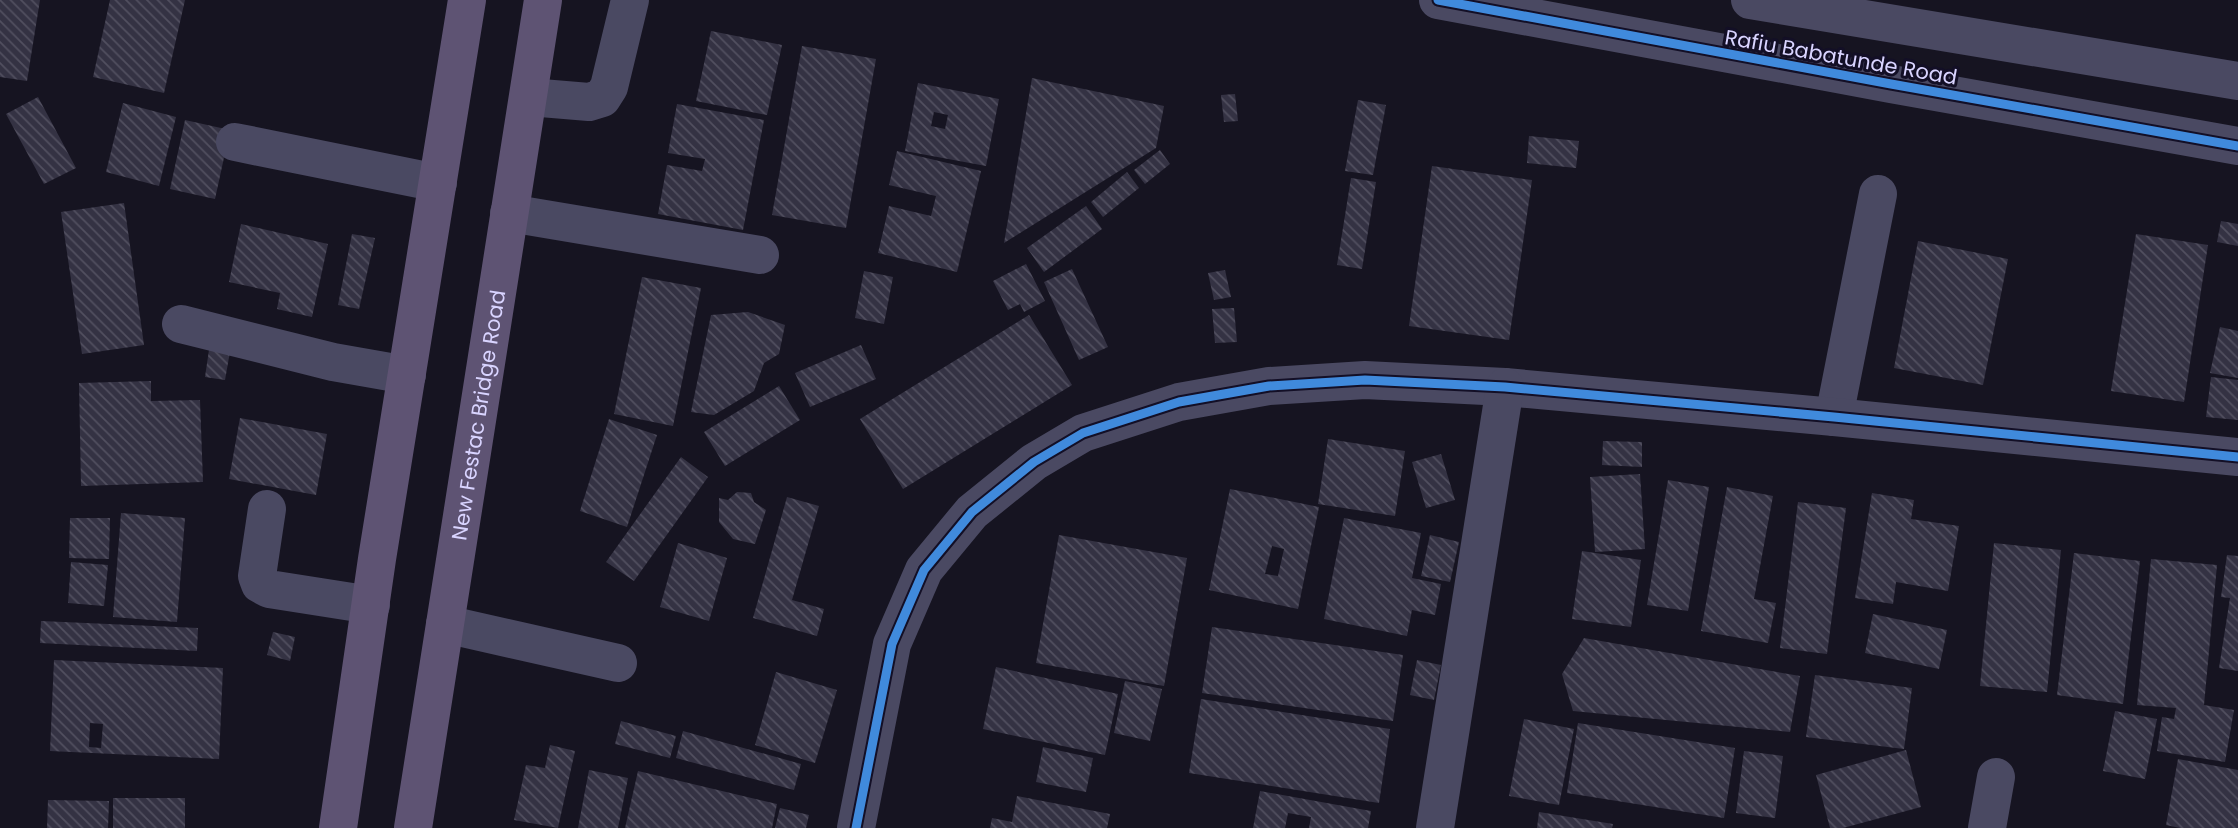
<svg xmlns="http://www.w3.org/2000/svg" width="2238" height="828" font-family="Poppins,sans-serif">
  <defs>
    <pattern id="building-back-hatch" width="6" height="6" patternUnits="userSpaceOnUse" patternTransform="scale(1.75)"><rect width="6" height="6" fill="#343243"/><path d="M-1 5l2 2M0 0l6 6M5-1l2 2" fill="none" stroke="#514f5f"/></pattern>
  </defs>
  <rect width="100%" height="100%" fill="#161421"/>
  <!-- building -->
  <g fill="url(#building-back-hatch)" fill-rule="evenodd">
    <polygon points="0,0 40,0 27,81 0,77"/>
    <polygon points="110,0 185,0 164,93 93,77"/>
    <polygon points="711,31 782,45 767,115 696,101"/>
    <polygon points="802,46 876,59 846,228 772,215"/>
    <polygon points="1032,78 1164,106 1156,148 1004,243"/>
    <path d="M918 83 999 99 986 166 905 151ZM934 112 948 115 945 129 931 126Z"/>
    <polygon points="1235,94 1238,121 1224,122 1221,95"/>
    <polygon points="38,97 76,168 44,184 6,114"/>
    <polygon points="1358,100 1386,105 1373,175 1345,171"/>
    <polygon points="123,103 176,117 159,186 106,172"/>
    <polygon points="677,104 764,120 743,230 658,214 667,165 702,171 705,159 668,153"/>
    <polygon points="185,120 230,130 215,199 170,189"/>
    <polygon points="1529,136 1579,141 1576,168 1527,163"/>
    <polygon points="1160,150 1170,164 1145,184 1134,170"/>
    <polygon points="897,151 981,171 957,272 878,253 889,206 931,216 936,196 889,185"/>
    <polygon points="1432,166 1532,180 1509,340 1409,326"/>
    <polygon points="1127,172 1139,188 1103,217 1091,202"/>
    <polygon points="1351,178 1376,182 1362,269 1337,265"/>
    <polygon points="124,203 144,345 82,354 61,212"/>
    <polygon points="1086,206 1102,229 1044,272 1027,248"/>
    <polygon points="2221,221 2238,224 2238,246 2217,242"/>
    <polygon points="241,224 328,244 312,317 277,309 280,293 229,282"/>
    <polygon points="352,234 375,238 359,309 338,305"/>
    <polygon points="2136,234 2208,245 2184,402 2111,391"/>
    <polygon points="1918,241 2008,259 1983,385 1894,368"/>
    <polygon points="1026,264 1045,301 1024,312 1020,304 1008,310 993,281"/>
    <polygon points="1072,269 1108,347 1079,360 1044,282"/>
    <polygon points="1225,270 1231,297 1214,300 1208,273"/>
    <polygon points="864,271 893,277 884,324 855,318"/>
    <polygon points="642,277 701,288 673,426 614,414"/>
    <polygon points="1234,308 1237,342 1215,343 1212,309"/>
    <polygon points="748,312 785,325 779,354 764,363 754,391 714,415 691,412 711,315"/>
    <polygon points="1029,315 1072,385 903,489 860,419"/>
    <polygon points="2220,327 2238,331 2238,378 2210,373"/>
    <polygon points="210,343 231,346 225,380 205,377"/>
    <polygon points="861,345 876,379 810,407 795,373"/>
    <polygon points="2211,377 2238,380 2238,420 2206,417"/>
    <polygon points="151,381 151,401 200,400 203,482 81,486 79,383"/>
    <polygon points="779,386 800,420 725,466 704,432"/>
    <polygon points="240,418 327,434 316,495 229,479"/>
    <polygon points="609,419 657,435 627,527 580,511"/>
    <polygon points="1328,439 1405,451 1395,516 1318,504"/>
    <polygon points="1603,441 1642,442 1642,467 1602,465"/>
    <polygon points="1441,454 1455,500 1426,508 1412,462"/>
    <polygon points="681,457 708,477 634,581 606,562"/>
    <polygon points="1640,474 1645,549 1595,552 1590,477"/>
    <polygon points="1668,480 1709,487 1688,611 1647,605"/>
    <polygon points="1727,487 1773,496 1754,599 1776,603 1768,643 1701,631"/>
    <path d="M1230 489 1319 507 1298 609 1209 590ZM1272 546 1284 549 1278 576 1265 574Z"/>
    <polygon points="737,492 751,493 754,502 766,510 755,544 733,539 719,522 719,498 728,500"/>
    <polygon points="1872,493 1914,500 1911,519 1959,526 1948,591 1896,582 1893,604 1855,598"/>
    <polygon points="787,497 819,506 792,600 824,609 817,636 753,618"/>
    <polygon points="1798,502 1846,508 1827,654 1780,648"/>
    <polygon points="121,513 185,518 177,622 113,617"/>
    <polygon points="70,518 110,518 109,559 69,558"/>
    <polygon points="1344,518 1421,533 1412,578 1441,584 1435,615 1412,610 1407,636 1324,619"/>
    <polygon points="1059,535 1187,558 1164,686 1036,663"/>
    <polygon points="1430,535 1459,542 1450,582 1421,576"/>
    <polygon points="678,543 727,558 709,621 660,607"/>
    <polygon points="1994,543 2061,550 2047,692 1980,686"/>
    <polygon points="1582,551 1641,560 1631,627 1572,619"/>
    <polygon points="2074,553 2140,561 2123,704 2057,695"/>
    <polygon points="2227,555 2238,556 2238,671 2219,668 2230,598 2221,597"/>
    <polygon points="2151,559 2217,565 2204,705 2234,710 2225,762 2157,751 2162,717 2174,719 2176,708 2137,705"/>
    <polygon points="71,562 108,565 104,606 68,603"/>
    <polygon points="1873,614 1947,630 1939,669 1865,653"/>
    <polygon points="41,621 198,628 197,651 40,643"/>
    <polygon points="1212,627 1403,655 1393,721 1202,693"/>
    <polygon points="273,632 295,637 290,661 267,655"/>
    <polygon points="1584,638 1800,676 1790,732 1573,711 1562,674"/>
    <path d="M54 660 223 668 219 759 50 751ZM90 723 103 724 101 748 89 747Z"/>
    <polygon points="1417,660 1441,665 1434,700 1410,695"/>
    <polygon points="996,667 1118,694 1105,755 983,729"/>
    <polygon points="776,672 837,690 815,763 755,745"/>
    <polygon points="1815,675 1912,688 1904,749 1806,737"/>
    <polygon points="1125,681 1162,689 1150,741 1114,733"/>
    <polygon points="1201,699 1390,729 1379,803 1189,773"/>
    <polygon points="2115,711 2157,719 2145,779 2103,771"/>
    <polygon points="1524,719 1574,729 1559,805 1509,796"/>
    <polygon points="621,721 676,736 670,758 615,744"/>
    <polygon points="1578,723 1735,748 1724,818 1567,793"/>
    <polygon points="683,731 801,764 794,790 676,758"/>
    <polygon points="550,745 575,751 558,828 514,820 526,765 545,768"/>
    <polygon points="1043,747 1093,758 1086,792 1036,782"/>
    <polygon points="1906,750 1921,807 1843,828 1830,828 1816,775"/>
    <polygon points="1744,751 1783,756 1775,818 1736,813"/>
    <polygon points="2178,759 2238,770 2238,828 2180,828 2166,825"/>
    <polygon points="589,770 628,778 618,828 578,828"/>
    <polygon points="638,771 777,804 772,828 625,828"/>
    <polygon points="1260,791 1371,811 1368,828 1309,828 1311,817 1288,813 1285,828 1253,828"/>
    <polygon points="1017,796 1110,814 1107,828 990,828 992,818 1012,822"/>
    <rect x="113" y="798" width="72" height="30"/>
    <polygon points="48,800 109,801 108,828 47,828"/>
    <polygon points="780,808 809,815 806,828 775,828"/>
    <polygon points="1539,812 1613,824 1612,828 1537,828"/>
  </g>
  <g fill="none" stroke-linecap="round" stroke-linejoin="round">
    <!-- minor -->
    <g stroke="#4a4962" stroke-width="38">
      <polyline points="1438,0 1891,84 2238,146"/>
      <polyline points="1750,0 2238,81"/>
      <polyline points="529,97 589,102 602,98 609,87 630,0"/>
      <polyline points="235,142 438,183"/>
      <polyline points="509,213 760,255"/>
      <polyline points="181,324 333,362 407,375"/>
      <polyline points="1834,417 1878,194"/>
      <polyline points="267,509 257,576 260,584 269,589 371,605"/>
      <polyline points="445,624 618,663"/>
      <polyline points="856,828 892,644 924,570 972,512 1034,462 1083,433 1179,402 1269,386 1365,380 1505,387 1834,417 2238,457"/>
      <polyline points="1435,828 1505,387"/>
      <polyline points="1987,828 1996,777"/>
    </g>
    <!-- major -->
    <g stroke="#5e5373" stroke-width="38">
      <polyline points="338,828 377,559 467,0"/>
      <path id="s1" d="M413 828 543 0"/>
    </g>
    <defs>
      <g id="cycleway">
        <polyline points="1438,0 1891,84 2238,146"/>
        <polyline points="856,828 892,644 924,570 972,512 1034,462 1083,433 1179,402 1269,386 1365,380 1505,387 1834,417 2238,457"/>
      </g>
    </defs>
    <!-- cycleway casing -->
    <use href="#cycleway" stroke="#130f26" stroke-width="13"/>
    <!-- cycleway -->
    <use href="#cycleway" stroke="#408adc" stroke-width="9"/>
  </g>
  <g text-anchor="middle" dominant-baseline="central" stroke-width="6" stroke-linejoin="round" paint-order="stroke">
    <!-- street labels -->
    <g font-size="21" fill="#d9d4ff" stroke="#130f26">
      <text transform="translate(1841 57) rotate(10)">Rafiu Babatunde Road</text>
      <text stroke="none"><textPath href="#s1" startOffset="418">New Festac Bridge Road</textPath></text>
    </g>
  </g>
</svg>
